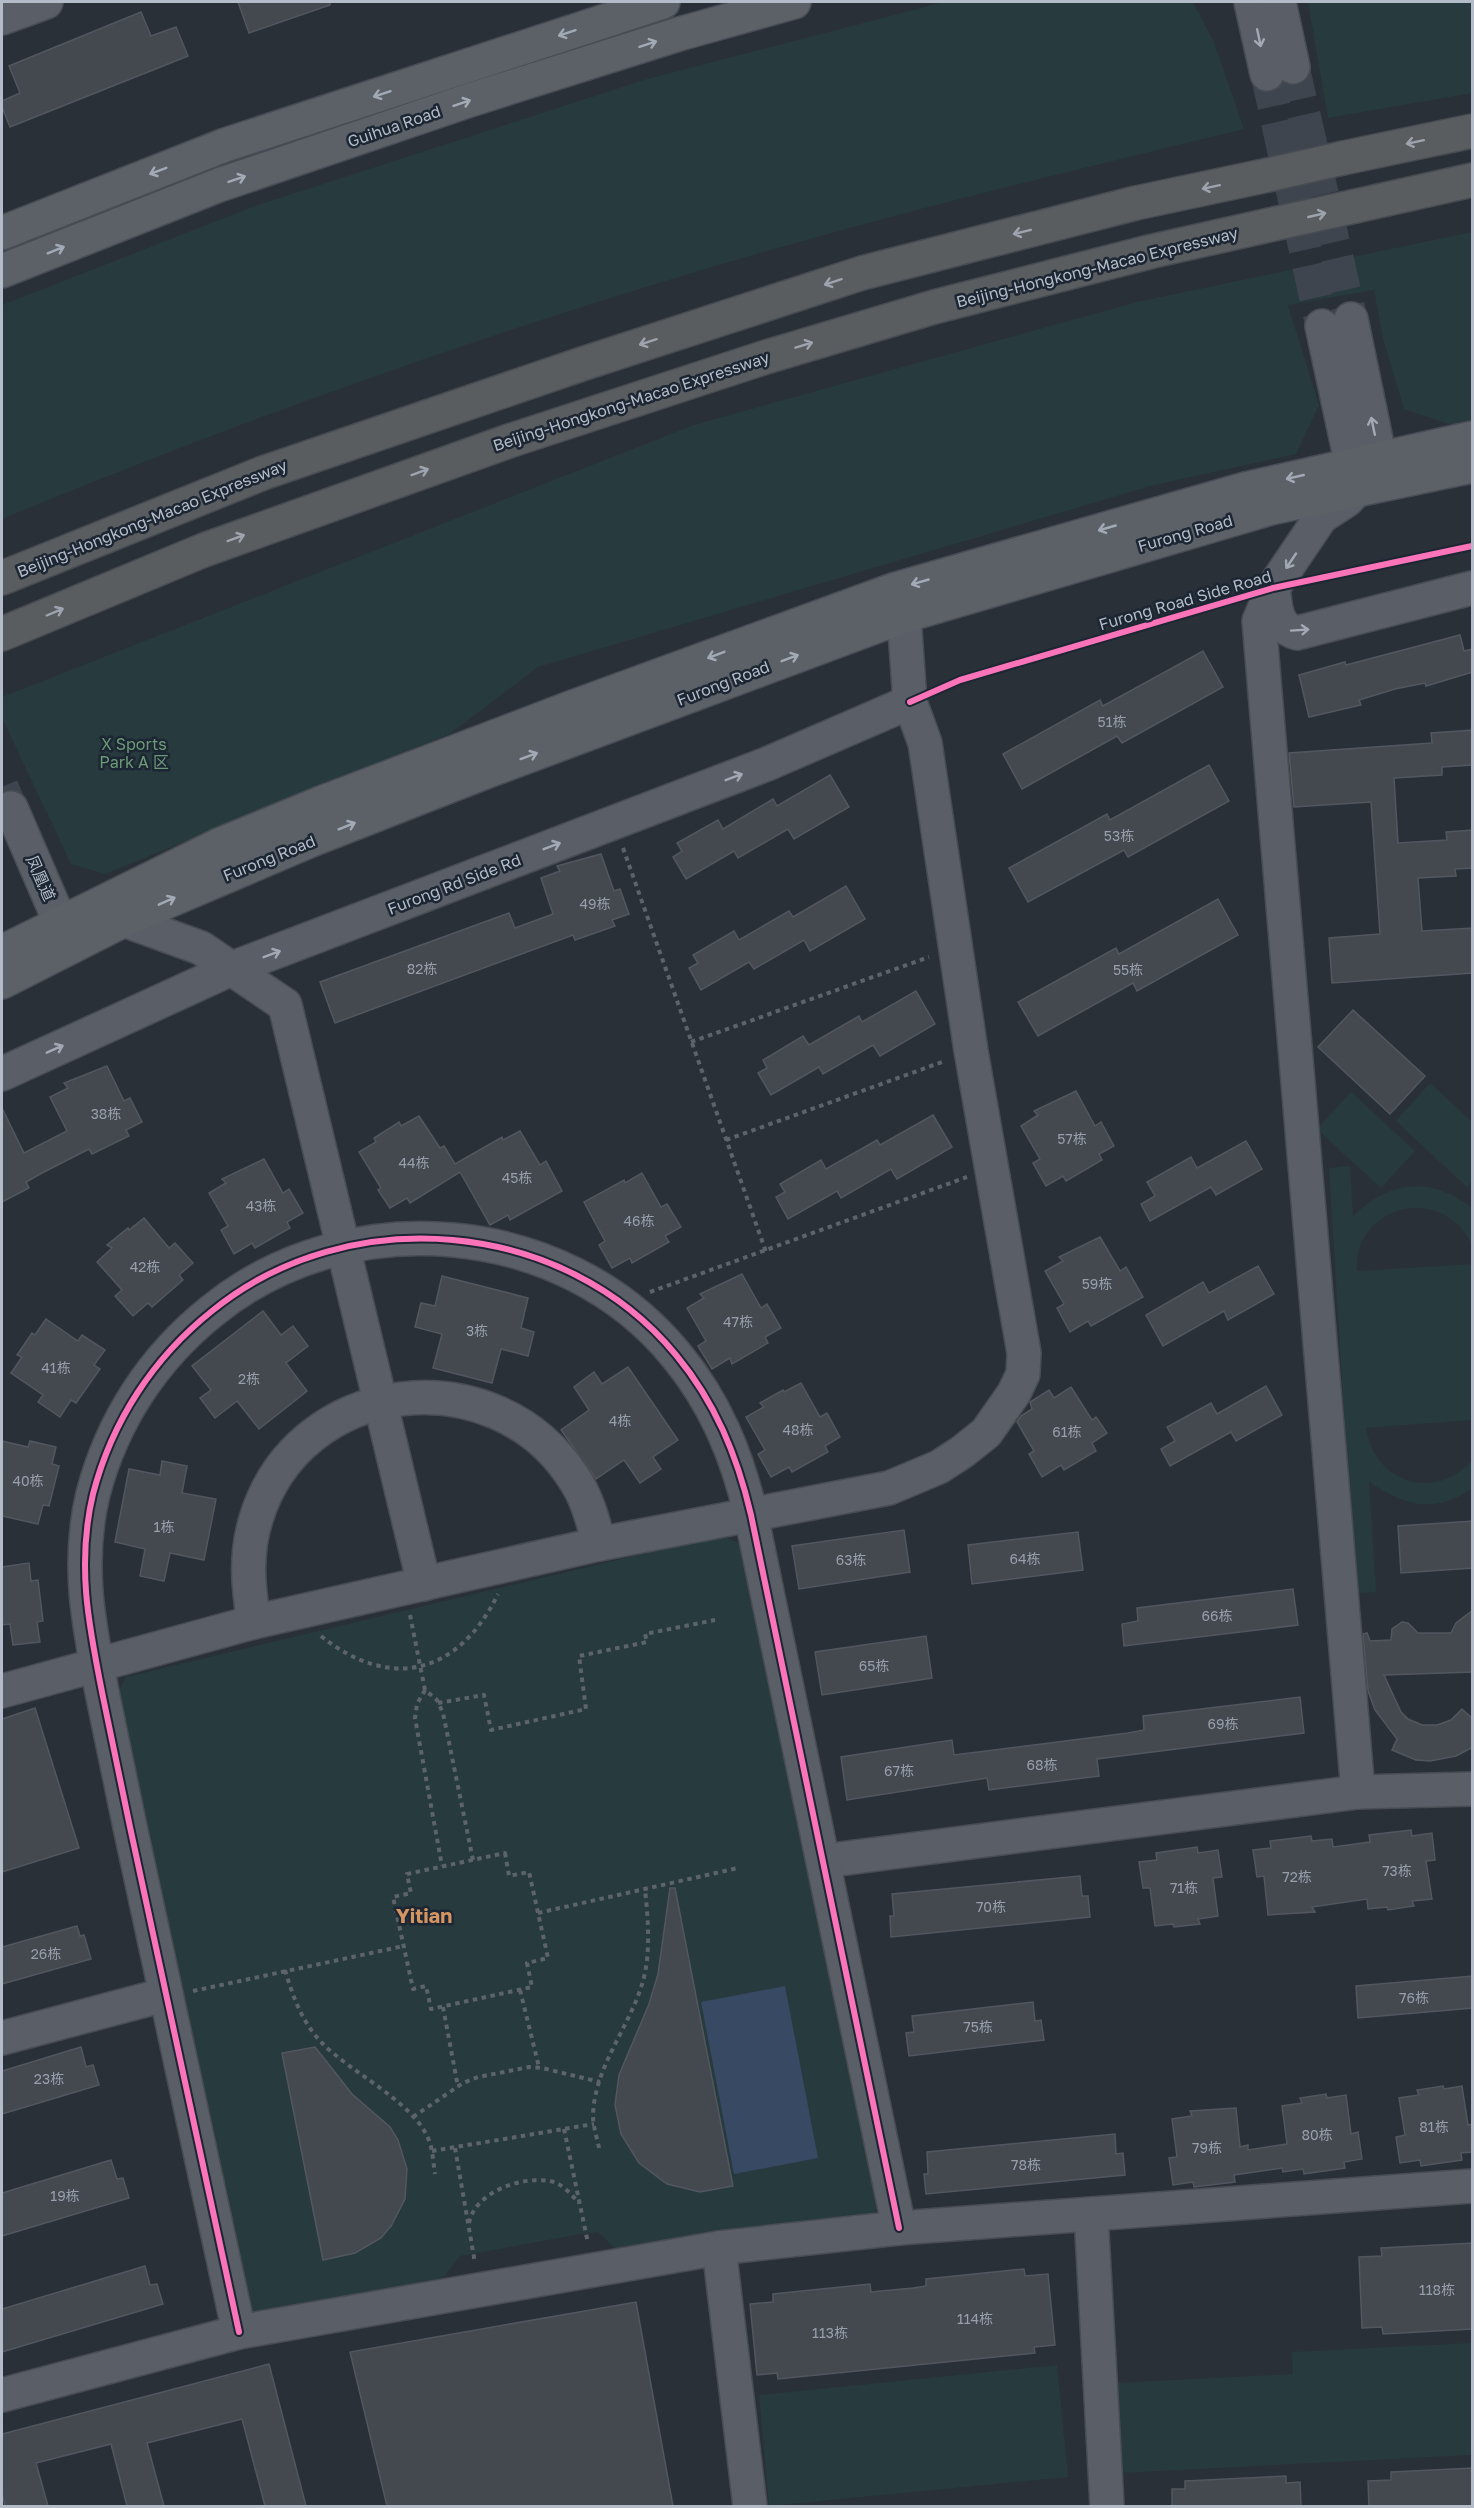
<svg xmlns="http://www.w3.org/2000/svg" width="1474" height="2508" font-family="'Golos Text','Noto Sans SC',sans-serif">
  <rect width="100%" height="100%" fill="#2a3038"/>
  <!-- green -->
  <g fill="#273a3e">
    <path d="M944 2H1193L1214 42 1244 129C1059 174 874 218 692 273 458 343 227 426 2 519V305L255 206 647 79Z"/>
    <polygon points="1308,2 1472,2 1472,93 1328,118"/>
    <polygon points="1472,232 1472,424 1458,427 1404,409 1383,339 1374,290 1288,305 1319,405 1296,454 1154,485 538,667 451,733 105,874 71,864 2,718 2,697 694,425 1137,302"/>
    <polygon points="1430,1083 1472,1122 1472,1181 1467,1187 1396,1121"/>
    <polygon points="1351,1092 1415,1151 1381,1188 1317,1129"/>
    <path d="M1350 1166 1353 1216C1390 1180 1431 1176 1472 1208V1245C1444 1183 1353 1204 1357 1271L1472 1264V1420L1366 1428C1375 1483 1433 1502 1472 1461V1489C1432 1514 1406 1506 1369 1482L1376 1592 1355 1593 1329 1168Z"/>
    <polygon points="722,1535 749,1549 886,2196 865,2226 625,2258 598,2232 581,2234 460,2256 433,2291 252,2315 237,2303 109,1711 126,1677"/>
    <polygon points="1472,2343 1472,2455 1120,2473 1116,2383 1293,2374 1292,2352"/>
    <polygon points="1057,2365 1068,2477 769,2506 759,2395"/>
  </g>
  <!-- water -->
  <polygon fill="#384963" points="785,1986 818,2158 734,2174 701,2002"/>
  <!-- building -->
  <g fill="#444950" stroke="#52575f" stroke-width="1.5">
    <polygon points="238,2 330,2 330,5 249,33"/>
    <polygon points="141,12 151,36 176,27 188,56 10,127 2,107 2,101 20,93 9,66"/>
    <polygon points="1460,635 1464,651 1473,649 1473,672 1426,686 1425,683 1395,689 1359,700 1361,705 1309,717 1299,675 1345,662 1346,665"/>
    <polygon points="1203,651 1223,687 1122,743 1117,736 1022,789 1003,754 1100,700 1103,706"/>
    <polygon points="1473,730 1473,765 1442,767 1442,775 1394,778 1398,843 1447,840 1446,832 1473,830 1473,868 1455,869 1456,876 1418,878 1422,931 1473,928 1473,973 1332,983 1329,938 1380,934 1371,802 1294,807 1289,753 1432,743 1431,733"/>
    <polygon points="1209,765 1229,801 1128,857 1124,850 1028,902 1009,868 1107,814 1110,820"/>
    <polygon points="830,775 849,807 794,839 788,829 738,858 734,851 686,879 673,857 682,851 677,843 718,820 723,829 773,799 777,806"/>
    <polygon points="601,854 614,891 620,889 629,914 612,920 615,926 575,940 573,935 335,1023 320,982 509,913 515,928 553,914 541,878 560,871 557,866"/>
    <polygon points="846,886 865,919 810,951 804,940 754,969 749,962 701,990 689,968 698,963 693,955 734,931 739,940 789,911 793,917"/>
    <polygon points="1218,899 1238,935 1137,991 1133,983 1038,1036 1018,1002 1116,948 1119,954"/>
    <polygon points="916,991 935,1024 880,1056 873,1045 823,1074 819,1067 771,1095 758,1073 767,1068 763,1060 803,1036 809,1045 859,1016 862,1022"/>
    <polygon points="1353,1010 1425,1076 1390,1114 1318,1047"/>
    <polygon points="107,1066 124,1101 130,1098 142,1122 126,1130 129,1136 92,1154 89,1149 42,1173 26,1182 29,1188 2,1202 2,1108 24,1153 67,1131 50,1097 68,1088 64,1083"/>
    <polygon points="1076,1091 1095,1126 1101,1122 1114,1146 1099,1154 1102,1160 1066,1181 1063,1176 1046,1186 1033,1163 1040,1159 1021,1126 1038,1115 1034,1111"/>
    <polygon points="933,1115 952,1147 897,1179 891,1169 841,1198 837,1191 788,1219 776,1197 785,1192 780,1184 821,1160 826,1169 877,1140 880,1145"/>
    <polygon points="419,1116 440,1148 444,1146 455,1164 502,1137 503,1140 520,1131 540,1165 546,1161 562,1191 510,1220 508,1215 490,1225 460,1172 410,1203 407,1198 390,1208 378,1190 381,1188 359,1152 376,1142 374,1138 399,1122 401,1126"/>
    <polygon points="1246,1141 1262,1169 1216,1195 1211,1187 1150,1221 1141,1204 1155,1196 1147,1182 1191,1157 1197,1168"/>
    <polygon points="264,1159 283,1193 289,1189 303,1213 287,1222 290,1228 255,1248 252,1243 234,1254 221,1230 228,1226 209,1193 226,1183 222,1179"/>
    <polygon points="642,1173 661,1207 667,1204 681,1227 665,1236 669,1242 632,1263 630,1258 612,1268 599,1245 605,1241 584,1202 624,1180 625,1183"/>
    <polygon points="144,1218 169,1248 175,1243 193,1263 179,1275 183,1280 152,1307 148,1303 133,1316 115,1296 122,1290 97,1262 112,1248 107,1245 128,1228 129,1230"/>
    <polygon points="1100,1237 1120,1271 1126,1267 1143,1297 1091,1326 1088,1321 1070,1332 1057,1308 1064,1304 1045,1271 1063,1261 1059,1257"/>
    <polygon points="1258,1266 1274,1294 1228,1320 1224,1311 1163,1346 1146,1315 1203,1282 1209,1293"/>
    <polygon points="742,1274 761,1308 767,1304 781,1328 765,1337 768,1343 732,1364 730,1358 712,1369 698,1346 706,1341 687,1308 704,1298 700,1294"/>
    <polygon points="442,1276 528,1298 521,1328 534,1332 528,1356 501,1349 492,1383 433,1368 442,1334 415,1327 421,1303 435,1306"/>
    <polygon points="263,1311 281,1335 293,1326 308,1346 286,1363 307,1391 259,1429 237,1401 215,1418 200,1398 211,1390 192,1366"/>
    <polygon points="46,1319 78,1341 82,1335 105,1350 94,1365 100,1369 76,1403 71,1400 60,1417 38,1402 43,1395 11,1373 22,1357 17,1355 32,1333 35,1335"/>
    <polygon points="628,1367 678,1440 653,1457 661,1469 640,1483 624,1460 596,1479 561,1430 589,1410 574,1387 594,1372 602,1384"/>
    <polygon points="801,1383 820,1417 827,1413 840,1437 825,1446 828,1452 792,1472 789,1467 771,1477 758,1454 765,1450 746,1417 764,1407 760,1403 783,1390 784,1392"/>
    <polygon points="1266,1386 1282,1415 1236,1441 1231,1432 1170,1466 1161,1449 1175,1441 1167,1427 1211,1403 1217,1414"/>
    <polygon points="1071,1387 1092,1420 1096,1417 1107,1433 1092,1443 1096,1451 1064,1470 1061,1465 1042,1477 1029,1454 1034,1451 1017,1422 1021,1416 1032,1409 1030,1402 1049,1390 1054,1398"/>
    <polygon points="2,1441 28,1447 30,1441 56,1447 52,1464 59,1466 49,1506 43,1505 38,1524 2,1516"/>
    <polygon points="162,1461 187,1466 182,1493 216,1499 204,1560 170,1553 164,1581 140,1576 145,1549 115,1542 129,1469 160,1475"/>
    <polygon points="1473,1521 1473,1568 1401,1573 1398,1526"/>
    <polygon points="904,1530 910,1572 799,1589 792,1546"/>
    <polygon points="1078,1532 1083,1570 972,1584 968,1545"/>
    <polygon points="29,1563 31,1581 38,1580 43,1621 37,1622 40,1642 13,1645 10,1624 2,1625 2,1567"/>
    <polygon points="1293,1589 1298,1625 1124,1646 1122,1624 1138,1621 1137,1608"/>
    <polygon points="1473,1610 1473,1672 1384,1675 1401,1712 1408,1719 1422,1725 1437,1725 1451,1720 1462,1709 1473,1719 1473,1747 1456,1756 1430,1761 1416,1760 1392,1750 1397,1739 1375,1710 1368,1691 1363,1634 1367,1633 1370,1641 1391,1640 1392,1629 1402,1622 1408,1623 1418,1633 1451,1633 1456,1623"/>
    <polygon points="926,1636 932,1678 822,1695 815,1652"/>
    <polygon points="1300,1697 1304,1733 1097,1759 1099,1776 989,1790 987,1778 847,1800 841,1757 952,1740 954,1755 1128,1733 1144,1730 1143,1716"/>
    <polygon points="35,1708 79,1848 2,1872 2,1719"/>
    <polygon points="1411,1830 1412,1836 1432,1833 1435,1860 1426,1861 1432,1899 1412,1901 1414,1906 1388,1910 1387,1907 1368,1909 1367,1899 1312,1907 1315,1912 1268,1915 1264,1876 1257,1877 1253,1850 1271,1848 1270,1841 1311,1836 1312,1841 1332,1839 1333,1847 1370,1842 1369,1835"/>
    <polygon points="1197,1847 1198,1853 1218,1850 1222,1877 1213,1878 1218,1916 1198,1919 1200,1924 1174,1927 1173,1924 1155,1926 1150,1888 1143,1888 1139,1862 1157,1860 1156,1853"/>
    <polygon points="1080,1876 1082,1896 1088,1896 1090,1917 891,1937 890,1916 894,1916 892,1894"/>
    <polygon points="670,1888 675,1888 733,2186 700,2192 667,2184 639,2163 621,2134 615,2105 619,2075 649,2004 658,1974"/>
    <polygon points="77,1926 80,1936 84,1935 91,1959 2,1984 2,1947"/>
    <polygon points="1473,1976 1473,2008 1358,2018 1356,1986"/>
    <polygon points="1033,2002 1035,2021 1041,2020 1044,2040 909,2056 906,2033 914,2032 912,2016"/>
    <polygon points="81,2047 86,2067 93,2065 99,2085 2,2114 2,2071"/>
    <polygon points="315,2047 352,2094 390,2127 398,2140 407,2169 405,2199 391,2226 381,2238 355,2253 323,2260 282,2053"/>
    <polygon points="1443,2086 1444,2089 1462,2086 1468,2125 1473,2124 1473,2152 1461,2153 1462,2160 1421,2166 1420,2160 1400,2163 1396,2137 1405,2135 1399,2098 1419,2095 1417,2090"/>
    <polygon points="1326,2094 1327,2098 1346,2095 1351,2134 1358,2132 1362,2159 1344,2162 1345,2168 1304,2174 1303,2169 1283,2172 1282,2168 1234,2175 1235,2182 1194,2187 1193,2182 1173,2185 1169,2158 1177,2157 1172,2119 1192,2116 1190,2111 1236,2108 1240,2147 1248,2145 1248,2150 1287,2144 1282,2106 1302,2103 1300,2098"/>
    <polygon points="1115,2134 1116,2154 1123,2153 1125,2175 926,2194 924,2174 928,2174 927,2152"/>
    <polygon points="111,2160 117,2179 123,2178 129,2198 2,2236 2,2193"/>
    <polygon points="1473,2243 1473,2329 1383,2334 1382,2327 1362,2328 1359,2257 1382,2256 1381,2248"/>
    <polygon points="145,2266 150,2285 157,2284 163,2304 2,2352 2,2309"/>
    <polygon points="1024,2269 1025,2276 1048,2274 1055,2345 1034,2347 1035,2353 778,2379 777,2373 757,2375 750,2304 773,2302 773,2294 870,2284 871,2292 913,2288 926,2286 926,2279"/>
    <polygon points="636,2302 673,2506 387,2506 350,2352"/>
    <polygon points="269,2364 306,2506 265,2506 242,2419 147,2443 164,2506 127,2506 111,2444 36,2463 48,2506 5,2506 2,2493 2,2434"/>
    <polygon points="1473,2468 1473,2506 1369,2506 1368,2481 1391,2480 1391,2472"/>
    <polygon points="1286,2476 1286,2483 1300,2482 1301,2506 1172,2506 1172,2489 1185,2489 1185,2481"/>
  </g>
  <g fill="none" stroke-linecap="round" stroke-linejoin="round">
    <!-- minor-tunnel -->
    <g stroke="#3f454e" stroke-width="33" stroke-dasharray="33 16" stroke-linecap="butt">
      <polyline points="1293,67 1351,319"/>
      <polyline points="1267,74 1322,326"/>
      <polyline points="2,787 11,808"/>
    </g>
    <defs>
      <g id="minor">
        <polyline points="1251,2 1267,74"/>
        <polyline points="1279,2 1293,67"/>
        <polyline points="2,18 46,2"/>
        <polyline points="1351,319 1385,483"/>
        <polyline points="1322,326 1357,489 1347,500 1321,517 1273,588 1259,621 1358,1792"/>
        <path d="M1273 588C1276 608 1275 627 1297 633L1472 588"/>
        <polyline points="11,808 71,947"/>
        <polyline points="124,920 201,948 285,1005 424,1584"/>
        <polyline points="2,1074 233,968 767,764 910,702"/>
        <path d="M254 1622C248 1587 245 1554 256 1519 299 1377 494 1355 573 1477 587 1497 593 1521 599 1544"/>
        <polyline points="2,1691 254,1622 599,1544 889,1488 939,1467 962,1452 986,1433 1014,1393 1023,1374 1024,1353 971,1051 925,743 910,702 904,616"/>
        <polyline points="824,1861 1358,1792 1472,1789"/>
        <polyline points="2,2038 164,1995"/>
        <polyline points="1091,2214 1107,2506"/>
        <polyline points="719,2248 750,2506"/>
        <path d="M239 2332C202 2164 165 1996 130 1827 121 1784 112 1740 103 1697 89 1627 76 1565 93 1494 112 1421 153 1358 212 1311 348 1200 564 1218 676 1355 715 1402 737 1455 751 1515L899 2228"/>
        <polyline points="2,2395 239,2332 719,2248 899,2228 1472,2186"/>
      </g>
      <g id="major">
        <polyline points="2,233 225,145 663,2"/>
        <polyline points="2,271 219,185 470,100 679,34 794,2"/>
        <polyline points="2,952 219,845 321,803 570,708 896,589 1245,489 1472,438"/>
        <polyline points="2,982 124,920 309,841 488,771 904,616 1271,508 1472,466"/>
      </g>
      <g id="highway">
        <polyline points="1343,158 1472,131"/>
        <polyline points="1356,206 1472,180"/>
        <polyline points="2,578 263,473 582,364 862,273 1136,203 1268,175"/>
        <polyline points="2,634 204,550 509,441 766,357 934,307 1153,251 1278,223"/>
      </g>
    </defs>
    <!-- minor casing -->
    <use href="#minor" stroke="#484c53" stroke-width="36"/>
    <!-- major casing -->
    <use href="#major" stroke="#484c55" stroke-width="36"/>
    <!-- highway casing -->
    <use href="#highway" stroke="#474c53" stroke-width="36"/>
    <!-- path -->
    <g stroke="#5d636a" stroke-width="4" stroke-dasharray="4.5 4.5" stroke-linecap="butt">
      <polyline points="623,848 766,1252"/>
      <polyline points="691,1042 929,957"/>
      <polyline points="726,1140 945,1061"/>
      <polyline points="650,1292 967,1177"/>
      <polyline points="410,1615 425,1690 437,1700 443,1713 473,1860"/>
      <path d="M321 1636C391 1692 459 1674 498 1594"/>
      <polyline points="425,1690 417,1704 415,1718 442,1866"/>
      <polyline points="438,1703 484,1695 491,1730 586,1709 579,1656 647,1642 645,1634 715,1620"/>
      <polygon points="505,1853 509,1876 529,1872 548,1958 527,1963 532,1987 431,2009 426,1986 413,1989 393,1897 411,1893 407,1874"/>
      <polyline points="538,1913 738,1868"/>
      <path d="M285 1970C293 1997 302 2022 322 2043 350 2072 412 2101 428 2138 433 2149 433 2162 435 2174"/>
      <polyline points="520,1990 539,2067"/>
      <polyline points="193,1991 404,1946"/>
      <polyline points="443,2007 458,2087"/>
      <polyline points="413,2117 463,2083 478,2077 499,2073 529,2067 542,2068 600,2082"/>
      <polyline points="564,2129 588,2243"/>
      <polyline points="455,2148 475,2263"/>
      <path d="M599 2148C597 2137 593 2126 593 2116 594 2067 630 2027 643 1981 651 1952 648 1919 645 1889"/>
      <polyline points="432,2151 594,2124"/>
      <path d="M469 2223C475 2192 521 2176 550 2181 562 2183 571 2194 579 2203"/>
    </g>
    <!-- minor -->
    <use href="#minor" stroke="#5a5e66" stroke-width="33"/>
    <!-- major -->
    <use href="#major" stroke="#5c6168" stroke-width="33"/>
    <!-- highway -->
    <use href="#highway" stroke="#5a5d60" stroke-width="33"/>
    <defs>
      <g id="highway-bridge">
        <polyline points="1268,175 1343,158"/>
        <polyline points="1278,223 1356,206"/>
      </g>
    </defs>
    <!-- highway-bridge casing -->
    <use href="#highway-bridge" stroke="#474c53" stroke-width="36" stroke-linecap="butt"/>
    <!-- highway-bridge -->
    <use href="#highway-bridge" stroke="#5a5d60" stroke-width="33"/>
    <defs>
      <g id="cycleway">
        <polyline points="910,702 960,680 1273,588 1472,546"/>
        <path d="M239 2332C202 2164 165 1996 130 1827 121 1784 112 1740 103 1697 89 1627 76 1565 93 1494 112 1421 153 1358 212 1311 348 1200 564 1218 676 1355 715 1402 737 1455 751 1515L899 2228"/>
      </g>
    </defs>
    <!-- cycleway casing -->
    <use href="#cycleway" stroke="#1d2633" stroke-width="10"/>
    <!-- cycleway -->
    <use href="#cycleway" stroke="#fb73b8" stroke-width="6"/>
  </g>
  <!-- one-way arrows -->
  <defs><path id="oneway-shaft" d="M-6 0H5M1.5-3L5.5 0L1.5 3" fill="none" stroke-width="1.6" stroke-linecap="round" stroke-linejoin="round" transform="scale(1.5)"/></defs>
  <g stroke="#a2aab6">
    <use href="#oneway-shaft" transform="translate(567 33) rotate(162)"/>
    <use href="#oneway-shaft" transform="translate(648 44) rotate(-18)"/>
    <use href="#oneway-shaft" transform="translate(382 94) rotate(162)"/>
    <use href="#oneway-shaft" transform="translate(462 103) rotate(-19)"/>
    <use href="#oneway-shaft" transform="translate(158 171) rotate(159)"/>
    <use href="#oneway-shaft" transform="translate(237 179) rotate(-19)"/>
    <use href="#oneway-shaft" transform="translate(56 250) rotate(-22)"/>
    <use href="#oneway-shaft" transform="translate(1295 477) rotate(167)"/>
    <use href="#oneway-shaft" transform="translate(1107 528) rotate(164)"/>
    <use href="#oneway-shaft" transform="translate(920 582) rotate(164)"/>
    <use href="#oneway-shaft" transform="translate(716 655) rotate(159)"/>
    <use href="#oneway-shaft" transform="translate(790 658) rotate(-21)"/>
    <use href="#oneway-shaft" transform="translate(529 756) rotate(-20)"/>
    <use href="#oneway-shaft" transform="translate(347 826) rotate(-22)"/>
    <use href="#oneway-shaft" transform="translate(167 901) rotate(-24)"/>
  </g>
  <g stroke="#a2a9b5">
    <use href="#oneway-shaft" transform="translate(1259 38) rotate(78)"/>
    <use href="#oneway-shaft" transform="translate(1373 426) rotate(-102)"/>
    <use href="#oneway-shaft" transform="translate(1291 561) rotate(124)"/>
    <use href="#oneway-shaft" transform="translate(1300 630) rotate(-4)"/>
    <use href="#oneway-shaft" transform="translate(734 777) rotate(-21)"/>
    <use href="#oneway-shaft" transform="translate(552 846) rotate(-21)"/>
    <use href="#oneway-shaft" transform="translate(272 954) rotate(-21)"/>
    <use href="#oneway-shaft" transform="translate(55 1049) rotate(-24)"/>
  </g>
  <g stroke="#9ea4af">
    <use href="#oneway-shaft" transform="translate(1415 142) rotate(168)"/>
    <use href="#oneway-shaft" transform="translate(1211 187) rotate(168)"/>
    <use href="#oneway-shaft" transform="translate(1317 215) rotate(-13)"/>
    <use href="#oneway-shaft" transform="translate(1022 232) rotate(166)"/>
    <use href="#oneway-shaft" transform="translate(833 282) rotate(162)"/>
    <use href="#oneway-shaft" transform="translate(648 342) rotate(162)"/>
    <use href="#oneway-shaft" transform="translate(804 345) rotate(-17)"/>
    <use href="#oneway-shaft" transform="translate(420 472) rotate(-20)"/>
    <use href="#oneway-shaft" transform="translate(236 538) rotate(-20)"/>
    <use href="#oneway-shaft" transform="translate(55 612) rotate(-23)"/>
  </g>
  <g text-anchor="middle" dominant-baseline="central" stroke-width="5" stroke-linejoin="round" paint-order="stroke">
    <!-- number labels -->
    <g font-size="14" fill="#989fab">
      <text x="1112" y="721">51栋</text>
      <text x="1119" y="835">53栋</text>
      <text x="595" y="903">49栋</text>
      <text x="422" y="968">82栋</text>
      <text x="1128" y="969">55栋</text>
      <text x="106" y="1113">38栋</text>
      <text x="1072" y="1138">57栋</text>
      <text x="414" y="1162">44栋</text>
      <text x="517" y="1177">45栋</text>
      <text x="261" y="1205">43栋</text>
      <text x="639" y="1220">46栋</text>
      <text x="145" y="1266">42栋</text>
      <text x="1097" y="1283">59栋</text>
      <text x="738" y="1321">47栋</text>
      <text x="477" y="1330">3栋</text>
      <text x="56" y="1367">41栋</text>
      <text x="249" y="1378">2栋</text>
      <text x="620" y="1420">4栋</text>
      <text x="798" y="1429">48栋</text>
      <text x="1067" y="1431">61栋</text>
      <text x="28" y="1480">40栋</text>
      <text x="164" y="1526">1栋</text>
      <text x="1025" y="1558">64栋</text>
      <text x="851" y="1559">63栋</text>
      <text x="1217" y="1615">66栋</text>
      <text x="874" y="1665">65栋</text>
      <text x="1223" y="1723">69栋</text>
      <text x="1042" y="1764">68栋</text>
      <text x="899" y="1770">67栋</text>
      <text x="1397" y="1870">73栋</text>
      <text x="1297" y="1876">72栋</text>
      <text x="1184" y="1887">71栋</text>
      <text x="991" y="1906">70栋</text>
      <text x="46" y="1953">26栋</text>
      <text x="1414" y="1997">76栋</text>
      <text x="978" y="2026">75栋</text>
      <text x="49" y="2078">23栋</text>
      <text x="1434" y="2126">81栋</text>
      <text x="1317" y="2134">80栋</text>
      <text x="1207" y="2147">79栋</text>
      <text x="1026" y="2164">78栋</text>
      <text x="65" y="2195">19栋</text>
      <text x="1437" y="2289">118栋</text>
      <text x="975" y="2318">114栋</text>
      <text x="830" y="2332">113栋</text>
    </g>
    <!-- street labels -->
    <g font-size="16" fill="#b4bcc9" stroke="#1d2633">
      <text transform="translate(394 126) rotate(-19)">Guihua Road</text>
      <text transform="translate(1097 267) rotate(-14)">Beijing-Hongkong-Macao Expressway</text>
      <text transform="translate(631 401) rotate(-18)">Beijing-Hongkong-Macao Expressway</text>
      <text transform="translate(152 518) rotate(-22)">Beijing-Hongkong-Macao Expressway</text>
      <text transform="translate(1185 533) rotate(-16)">Furong Road</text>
      <text transform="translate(1185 600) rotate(-16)">Furong Road Side Road</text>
      <text transform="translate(723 683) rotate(-21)">Furong Road</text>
      <text transform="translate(269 858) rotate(-22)">Furong Road</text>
      <text transform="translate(41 878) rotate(66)">凤凰道</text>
      <text transform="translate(454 884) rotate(-21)">Furong Rd Side Rd</text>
    </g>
    <!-- park labels -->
    <g font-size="16" fill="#6b9a76" stroke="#1d2633">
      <text x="134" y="744">X Sports<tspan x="134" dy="18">Park A 区</tspan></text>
    </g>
    <!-- quarter labels -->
    <g font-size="20" font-weight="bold" fill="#d59563" stroke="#1d2633">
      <text x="424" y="1915">Yitian</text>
    </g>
  </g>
  <!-- border -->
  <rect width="1474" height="2508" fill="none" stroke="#b4bcc9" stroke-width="6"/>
</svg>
